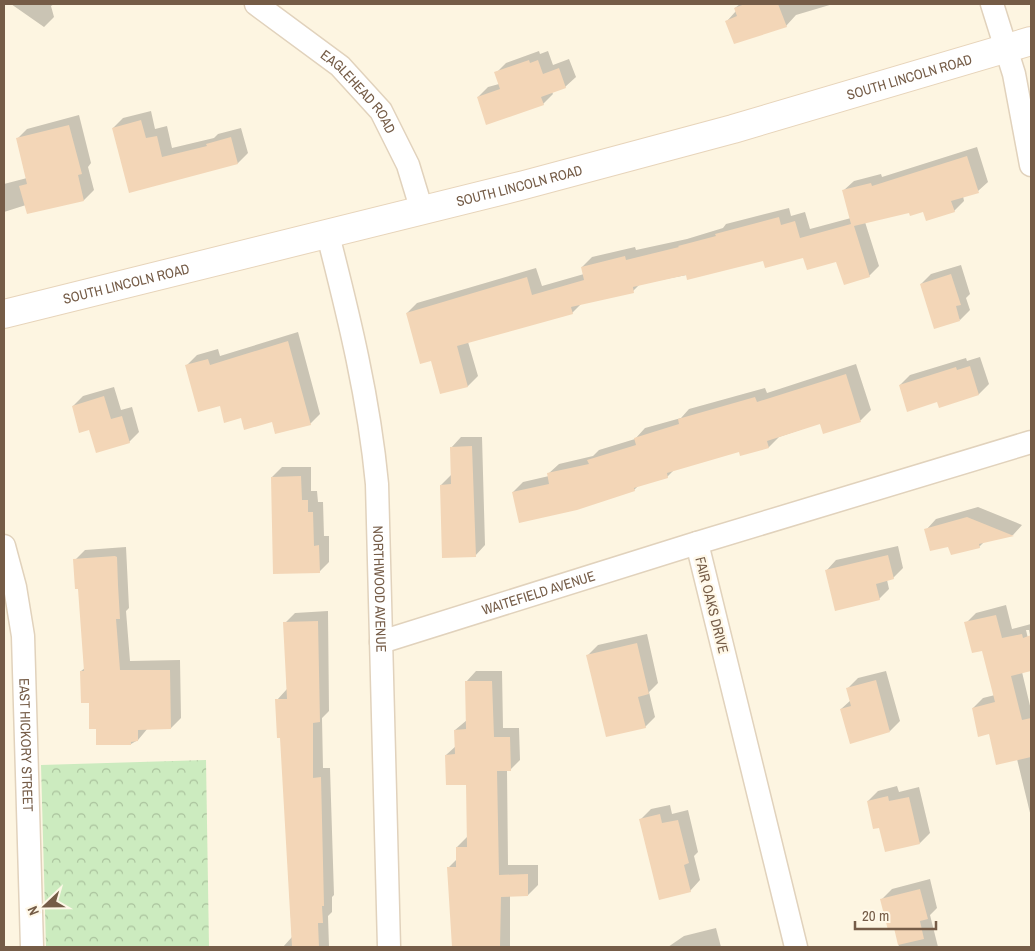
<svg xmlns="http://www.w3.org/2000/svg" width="1035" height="951" font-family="'Archivo Narrow',sans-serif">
  <defs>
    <pattern id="forest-crowns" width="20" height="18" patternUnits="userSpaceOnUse" patternTransform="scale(1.25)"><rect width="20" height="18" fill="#ccebbf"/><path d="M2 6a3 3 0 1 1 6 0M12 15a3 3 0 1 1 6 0" fill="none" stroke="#aac29d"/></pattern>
  </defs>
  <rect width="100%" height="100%" fill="#fdf5e1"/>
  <!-- forest -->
  <polygon fill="url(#forest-crowns)" points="206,760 209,947 46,947 41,765"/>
  <!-- shadow -->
  <g fill="#0003">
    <polygon points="11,4 54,4 51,6 54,17 44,27"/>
    <polygon points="740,4 833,4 796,15 786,26 727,21 736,11 735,8"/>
    <polygon points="539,51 540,54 548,51 553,65 569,59 576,77 565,87 552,92 553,94 543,104 478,97 488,87 499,84 496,73 506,63"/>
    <polygon points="151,111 155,129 167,126 172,148 214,138 218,134 241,128 248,153 238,163 130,191 113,128 123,118"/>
    <polygon points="79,115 91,163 88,167 94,190 84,200 26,205 4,212 4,184 27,178 17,139 27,129"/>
    <polygon points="977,147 988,182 978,191 963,196 964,201 954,211 910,211 865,222 879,266 869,276 837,261 804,256 764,260 640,284 633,291 582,303 572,313 468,342 478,376 468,386 441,393 432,360 407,313 417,303 536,268 542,286 584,274 582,267 592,257 635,247 636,250 687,239 723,228 726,224 789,208 791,216 805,212 810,229 851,218 844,190 854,181 881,174 882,177"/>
    <polygon points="961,265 970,294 966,298 970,310 960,320 921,284 931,274"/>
    <polygon points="298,332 320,414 310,424 242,417 221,405 187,365 197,355 218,349 220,356"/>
    <polygon points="980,357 989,384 979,394 938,401 900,385 910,375 966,358 967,361"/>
    <polygon points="856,364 871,410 861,420 824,432 820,423 779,437 769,447 741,454 740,451 675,469 667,477 639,485 634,490 513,492 523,482 549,476 548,474 559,464 593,456 599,450 635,439 645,428 681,418 689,409 765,388 767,393"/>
    <polygon points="114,387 121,410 132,407 139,432 129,442 73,406 83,396"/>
    <polygon points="461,437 482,437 485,545 475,556 441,485 451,475 451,448"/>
    <polygon points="282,467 311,467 311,491 317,491 318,502 323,502 324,536 329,536 329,562 319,572 272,477"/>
    <polygon points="978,507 1022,525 1013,535 985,541 979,547 949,545 926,530 936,519"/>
    <polygon points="898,546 903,568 893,578 887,580 889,589 879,599 826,571 836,560"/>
    <polygon points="126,547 129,608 126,611 130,661 180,660 181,718 171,728 148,728 138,740 131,744 98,728 81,671 85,668 79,587 75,560 85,550"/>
    <polygon points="1006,605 1012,629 1031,624 1031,641 1029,630 1026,630 1031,651 1031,669 1022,672 1031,710 1031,817 1017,759 990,733 973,708 983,698 995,695 983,650 966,623 976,613"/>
    <polygon points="328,611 329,711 322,718 323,768 330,768 334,895 332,897 332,912 328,916 329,947 283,947 292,937 281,736 277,700 287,689 285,623 295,613"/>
    <polygon points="647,634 658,683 649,692 655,717 645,727 588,655 598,645"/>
    <polygon points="476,671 502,671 503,728 519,728 520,760 510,770 507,770 508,865 538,865 538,885 528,895 510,895 510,947 453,947 448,868 457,859 457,847 467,837 467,783 446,755 456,746 455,730 467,720 466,682"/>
    <polygon points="886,671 900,721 890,731 841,709 851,700 848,688 858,678"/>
    <polygon points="897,786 899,792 919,787 930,833 920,843 880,826 868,801 878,791"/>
    <polygon points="670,805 672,814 688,810 698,852 694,856 700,880 690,891 640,820 651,809"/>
    <polygon points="930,879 937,908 930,915 938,947 899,947 895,927 882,899 892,889"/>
    <polygon points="716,928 721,947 668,947 684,936"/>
  </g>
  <!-- building -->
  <g fill="#f3d6b7">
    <polygon points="745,4 778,4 787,27 734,44 725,21 737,16 734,8"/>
    <polygon points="529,60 530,63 538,60 543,74 559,68 566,88 541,97 544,105 486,125 477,97 500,89 494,72"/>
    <polygon points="141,120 146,138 157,136 162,157 207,146 206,144 231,137 238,164 129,193 112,128"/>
    <polygon points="69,125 82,174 78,175 84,201 27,214 19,186 27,184 16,138"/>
    <polygon points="967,156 979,193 951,201 955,212 926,221 923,212 910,216 909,213 854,226 870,277 844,285 836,262 807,270 803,258 765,268 763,261 687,280 686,275 633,287 634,293 571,307 573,314 457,346 468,387 440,394 431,361 420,364 406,313 527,277 532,295 584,280 581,267 625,256 626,260 679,247 678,246 716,236 715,234 779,217 781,225 795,221 800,238 851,224 842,190 871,183 872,186"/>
    <polygon points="951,274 961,305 956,306 960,321 934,329 920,284"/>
    <polygon points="288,341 311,425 275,434 272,422 244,430 241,418 224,423 220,406 198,412 185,365 208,359 210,365"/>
    <polygon points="970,366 979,395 939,408 937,402 907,412 899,385 956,367 957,370"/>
    <polygon points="846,374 861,422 823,434 820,424 767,441 769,448 740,456 739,452 667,473 668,478 634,488 635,491 577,510 519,523 512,492 549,484 547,473 589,464 587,460 636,445 634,438 679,424 678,419 755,397 757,402"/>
    <polygon points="104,396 111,419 122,416 130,443 96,453 89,430 79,433 72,406"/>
    <polygon points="472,446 476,557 442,558 440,485 451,484 450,447"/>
    <polygon points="301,476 302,500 308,500 308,512 313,512 314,546 319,545 320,573 273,574 271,477"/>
    <polygon points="967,517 1014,536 979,544 980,548 951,555 948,547 930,551 924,529"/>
    <polygon points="888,555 894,579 876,584 880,600 835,611 825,570"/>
    <polygon points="115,556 117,557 118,585 120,619 116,619 120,670 170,670 171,729 138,730 138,741 131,742 131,745 96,745 96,729 89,729 89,703 81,703 80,671 84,671 78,589 75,589 73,559"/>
    <polygon points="996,615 1002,638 1022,634 1023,638 1031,635 1031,671 1011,676 1022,720 1031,718 1031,757 996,765 989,734 978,737 972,708 995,702 982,651 972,653 964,622"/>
    <polygon points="318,621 320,722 313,723 313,778 321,777 324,906 322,906 323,923 318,923 319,947 292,947 280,738 277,738 275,699 287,699 283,622"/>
    <polygon points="637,643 649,694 638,697 646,728 606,737 586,655"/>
    <polygon points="876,680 890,732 850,744 840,709 851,706 846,688"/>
    <polygon points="465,681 492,681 494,737 510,737 511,771 497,771 499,875 528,874 528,896 501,897 500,947 452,947 447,867 456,867 456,847 467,847 466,785 446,785 445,755 455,754 454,730 466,729"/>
    <polygon points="888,796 889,801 909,797 920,844 885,852 879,828 873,829 867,801"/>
    <polygon points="660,814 662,823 678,820 689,863 684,865 691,892 659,900 639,819"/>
    <polygon points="920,889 928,919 920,921 924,939 898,945 894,928 888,930 880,899"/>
  </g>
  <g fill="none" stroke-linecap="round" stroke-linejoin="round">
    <defs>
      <g id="street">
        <path id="s1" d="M256 4 340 66 381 111 408 165 422 211"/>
        <polyline points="992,4 1014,74 1031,165"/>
        <path id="s2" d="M328 235C349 317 369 399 377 484L389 947"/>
        <path id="s3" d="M4 546 15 587 23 636 32 947"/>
        <path id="s4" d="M381 642 697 543"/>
        <polyline points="796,947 697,543 1031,442"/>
      </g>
      <g id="secondary">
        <path id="s5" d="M4 314 524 185 733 129 1031 41"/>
      </g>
    </defs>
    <!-- street casing -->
    <use href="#street" stroke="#e1d2bc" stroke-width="25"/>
    <!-- secondary casing -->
    <use href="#secondary" stroke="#e7d4ba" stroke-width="30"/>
    <!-- street -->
    <use href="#street" stroke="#fff" stroke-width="22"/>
    <!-- secondary -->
    <use href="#secondary" stroke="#fff" stroke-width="28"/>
  </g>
  <g text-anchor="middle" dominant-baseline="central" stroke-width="4.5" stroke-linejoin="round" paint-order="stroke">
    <!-- street labels -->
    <g font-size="14" fill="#755c47" stroke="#fff8e8">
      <text stroke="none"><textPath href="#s5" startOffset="936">SOUTH LINCOLN ROAD</textPath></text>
      <text stroke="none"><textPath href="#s1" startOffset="136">EAGLEHEAD ROAD</textPath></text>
      <text stroke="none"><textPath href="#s5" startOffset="531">SOUTH LINCOLN ROAD</textPath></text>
      <text stroke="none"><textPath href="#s5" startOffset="126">SOUTH LINCOLN ROAD</textPath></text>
      <text stroke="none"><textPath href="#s2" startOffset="359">NORTHWOOD AVENUE</textPath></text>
      <text stroke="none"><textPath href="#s4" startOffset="165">WAITEFIELD AVENUE</textPath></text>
      <text transform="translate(712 605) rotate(76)">FAIR OAKS DRIVE</text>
      <text stroke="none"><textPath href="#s3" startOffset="201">EAST HICKORY STREET</textPath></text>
    </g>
  </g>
  <!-- border -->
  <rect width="1035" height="951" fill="none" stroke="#755c47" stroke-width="10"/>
  <!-- north arrow -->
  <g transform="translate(45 906) rotate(248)" stroke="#fff8e8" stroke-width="4" paint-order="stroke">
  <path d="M0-4L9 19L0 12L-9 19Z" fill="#755c47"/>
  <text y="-8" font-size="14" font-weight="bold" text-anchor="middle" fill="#755c47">N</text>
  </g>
  <!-- scale -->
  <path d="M855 921v8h81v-8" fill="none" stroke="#755c47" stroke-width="2.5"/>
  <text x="862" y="921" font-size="15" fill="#755c47" stroke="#fff8e8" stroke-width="4" paint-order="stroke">20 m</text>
</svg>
